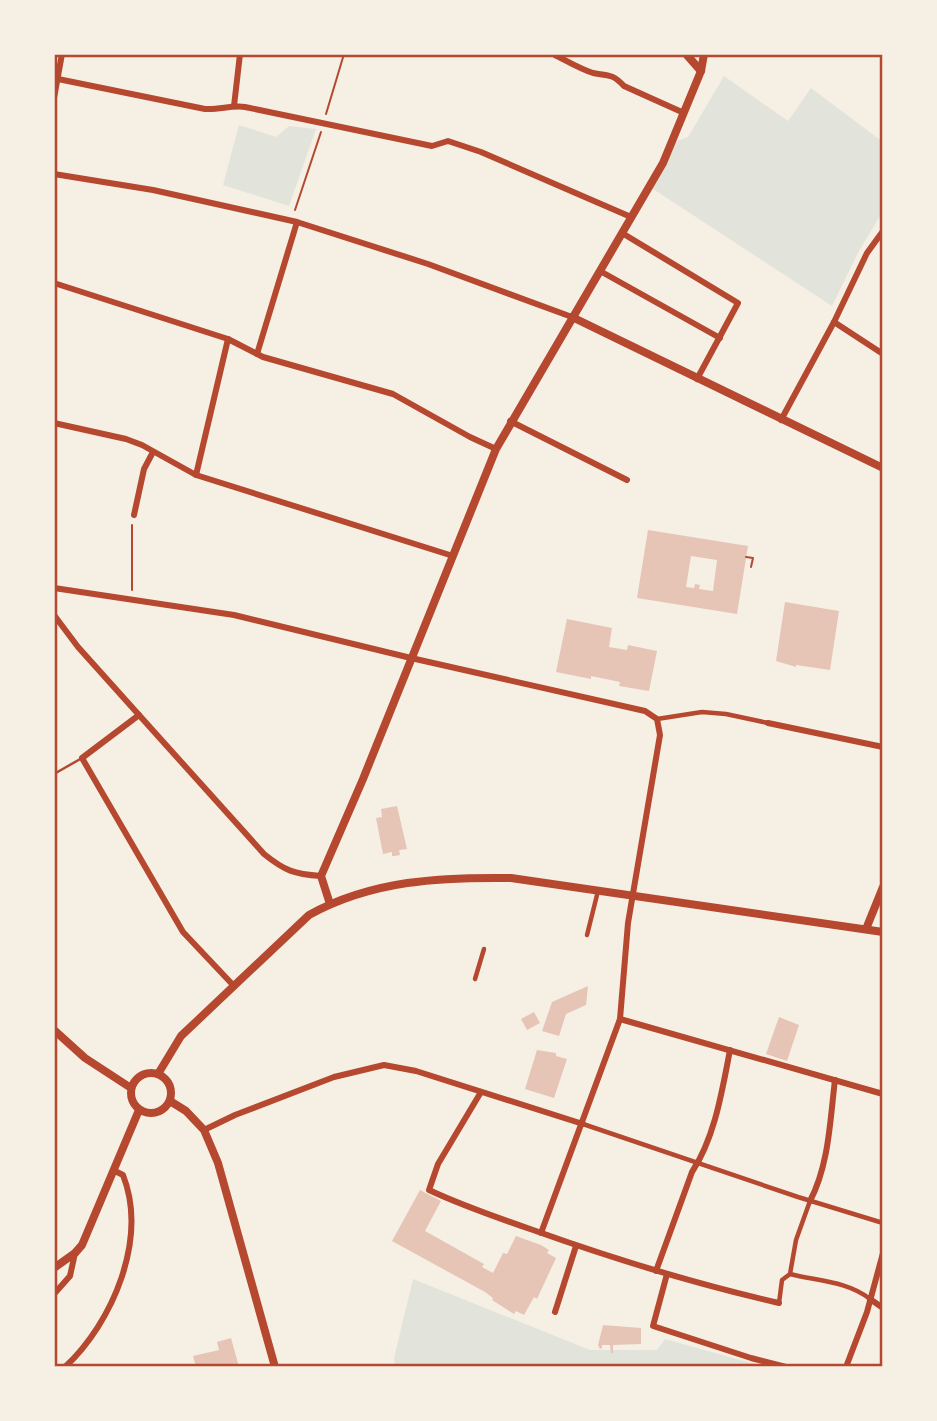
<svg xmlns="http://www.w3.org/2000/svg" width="937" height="1421" font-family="'PT Sans',sans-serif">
  <rect width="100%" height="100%" fill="#f6efe4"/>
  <!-- green -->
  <g fill="#e2e4dc">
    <polygon points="724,76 788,121 811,88 883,142 883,211 859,251 832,306 650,187 672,143 688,137"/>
    <polygon points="239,125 276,137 289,126 316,129 289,206 223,185"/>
    <polygon points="413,1279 590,1350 657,1350 665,1339 762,1366 395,1367 394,1358"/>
  </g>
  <!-- building -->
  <g fill="#e6c5b7" fill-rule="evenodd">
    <path d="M648 530 748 546 737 614 637 598ZM691 556 717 560 713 591 699 589 700 585 695 584 694 588 686 587Z"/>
    <polygon points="785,602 839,611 830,670 796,665 796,667 776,661"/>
    <polygon points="567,619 612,628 609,647 627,650 628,645 657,651 649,691 619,686 620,682 591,676 591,679 556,672"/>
    <polygon points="397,806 407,849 399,850 400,855 394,856 392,856 392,852 383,854 376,818 382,817 381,809"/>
    <polygon points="588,986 586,1005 566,1014 559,1036 542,1031 552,1002"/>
    <polygon points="534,1012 540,1023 527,1030 521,1019"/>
    <polygon points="779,1017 799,1025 787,1061 766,1054"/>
    <polygon points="537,1050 556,1053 556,1056 567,1059 554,1098 525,1089"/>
    <polygon points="420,1190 441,1201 425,1231 484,1264 482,1267 493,1273 503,1253 507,1254 516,1236 541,1245 549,1250 547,1253 556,1258 537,1299 534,1297 524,1315 516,1311 514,1314 492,1300 493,1298 485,1292 392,1241"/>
    <polygon points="603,1325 641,1328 641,1344 613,1345 613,1353 611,1353 610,1345 602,1345 602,1348 600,1349 598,1345"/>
    <polygon points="231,1338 239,1367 196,1367 193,1356 219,1350 217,1342"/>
  </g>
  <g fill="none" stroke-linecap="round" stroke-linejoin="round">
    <!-- path -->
    <g stroke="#b5482f" stroke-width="2">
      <polyline points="326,114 344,54"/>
      <polyline points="295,210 321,132"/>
      <polyline points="746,557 753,558 751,567"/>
      <polyline points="132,590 132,525"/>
    </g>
    <!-- service -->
    <polyline stroke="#b5482f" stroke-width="2.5" points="54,774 82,758"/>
    <!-- pedestrian -->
    <g stroke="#b5482f" stroke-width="4.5">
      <polyline points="657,719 702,712 726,714 768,723"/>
      <polyline points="587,935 598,891"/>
      <polyline points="475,979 484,949"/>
      <polyline points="583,1124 798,1197 883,1223"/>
      <path d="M790 1274C817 1281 847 1281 870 1299"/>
      <polyline points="779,1303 782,1280 790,1274 796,1240 810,1201"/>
    </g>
    <!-- minor -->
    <g stroke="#b5482f" stroke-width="6">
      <path d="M555 55C567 61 580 69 593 73 608 76 612 73 624 86L684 113"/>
      <path d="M58 79 205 109C220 110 231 105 245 107L432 146 448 141 481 152 631 217"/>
      <polyline points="54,98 62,54"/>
      <polyline points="234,106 240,54"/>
      <polyline points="54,174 153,190 297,222 428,264 572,317"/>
      <polyline points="622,233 738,303 697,379"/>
      <polyline points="600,271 720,338"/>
      <polyline points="54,283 228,339 263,357 393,394 470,437 496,449"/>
      <polyline points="834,322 867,253 883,231"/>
      <polyline points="257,354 297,222"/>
      <polyline points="781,420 834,322 883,354"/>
      <polyline points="510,421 627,480"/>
      <polyline points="54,423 126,439 142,445 196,475 453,556"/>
      <polyline points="196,475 228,339"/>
      <polyline points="134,515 144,469 153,452"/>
      <polyline points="54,588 234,615 411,658 645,711 657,719 660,735 628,923 620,1019 541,1233"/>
      <path d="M54 615 78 647 139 715 264 854C285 871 294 874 321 876"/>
      <polyline points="139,715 82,758 183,932 233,985"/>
      <polyline points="768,723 883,747"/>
      <polyline points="620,1019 883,1094"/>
      <path d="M481 1092 438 1164 429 1190C463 1206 498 1218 533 1230 614 1259 696 1284 779 1303"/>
      <polyline points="204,1130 235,1115 334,1077 384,1065 416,1071 583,1124"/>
      <path d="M810 1201C829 1165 830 1120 835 1080"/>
      <path d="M656 1271 692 1172C715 1137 722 1091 730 1050"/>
      <polyline points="667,1274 653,1326 751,1358 786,1367"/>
      <polyline points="54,1294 70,1276 75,1253"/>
      <polyline points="870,1299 883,1308"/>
      <polyline points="555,1312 576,1246"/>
      <path d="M65 1367C113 1322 148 1239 123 1175L115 1171"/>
      <polyline points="846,1367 867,1312 883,1253"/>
    </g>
    <!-- tertiary -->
    <g stroke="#b5482f" stroke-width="8">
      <polyline points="686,54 701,71"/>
      <polyline points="572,317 883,468"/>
      <polyline points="330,904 321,876 363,779 496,449 663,163 701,71 704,54"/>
      <polyline points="866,929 883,887"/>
      <polyline points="54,1030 85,1058 131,1088"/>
      <circle cx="151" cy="1093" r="20"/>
      <path d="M158 1074 181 1036 309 915C372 880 441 877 511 878L883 932"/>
      <polyline points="170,1101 186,1111 204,1130 218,1163 275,1367"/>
      <polyline points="54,1268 75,1253 82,1245 139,1110"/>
    </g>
  </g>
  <!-- border -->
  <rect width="937" height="1421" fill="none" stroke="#f6efe4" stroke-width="112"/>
  <rect x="56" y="56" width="825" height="1309" fill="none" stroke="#b5482f" stroke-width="2.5"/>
</svg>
